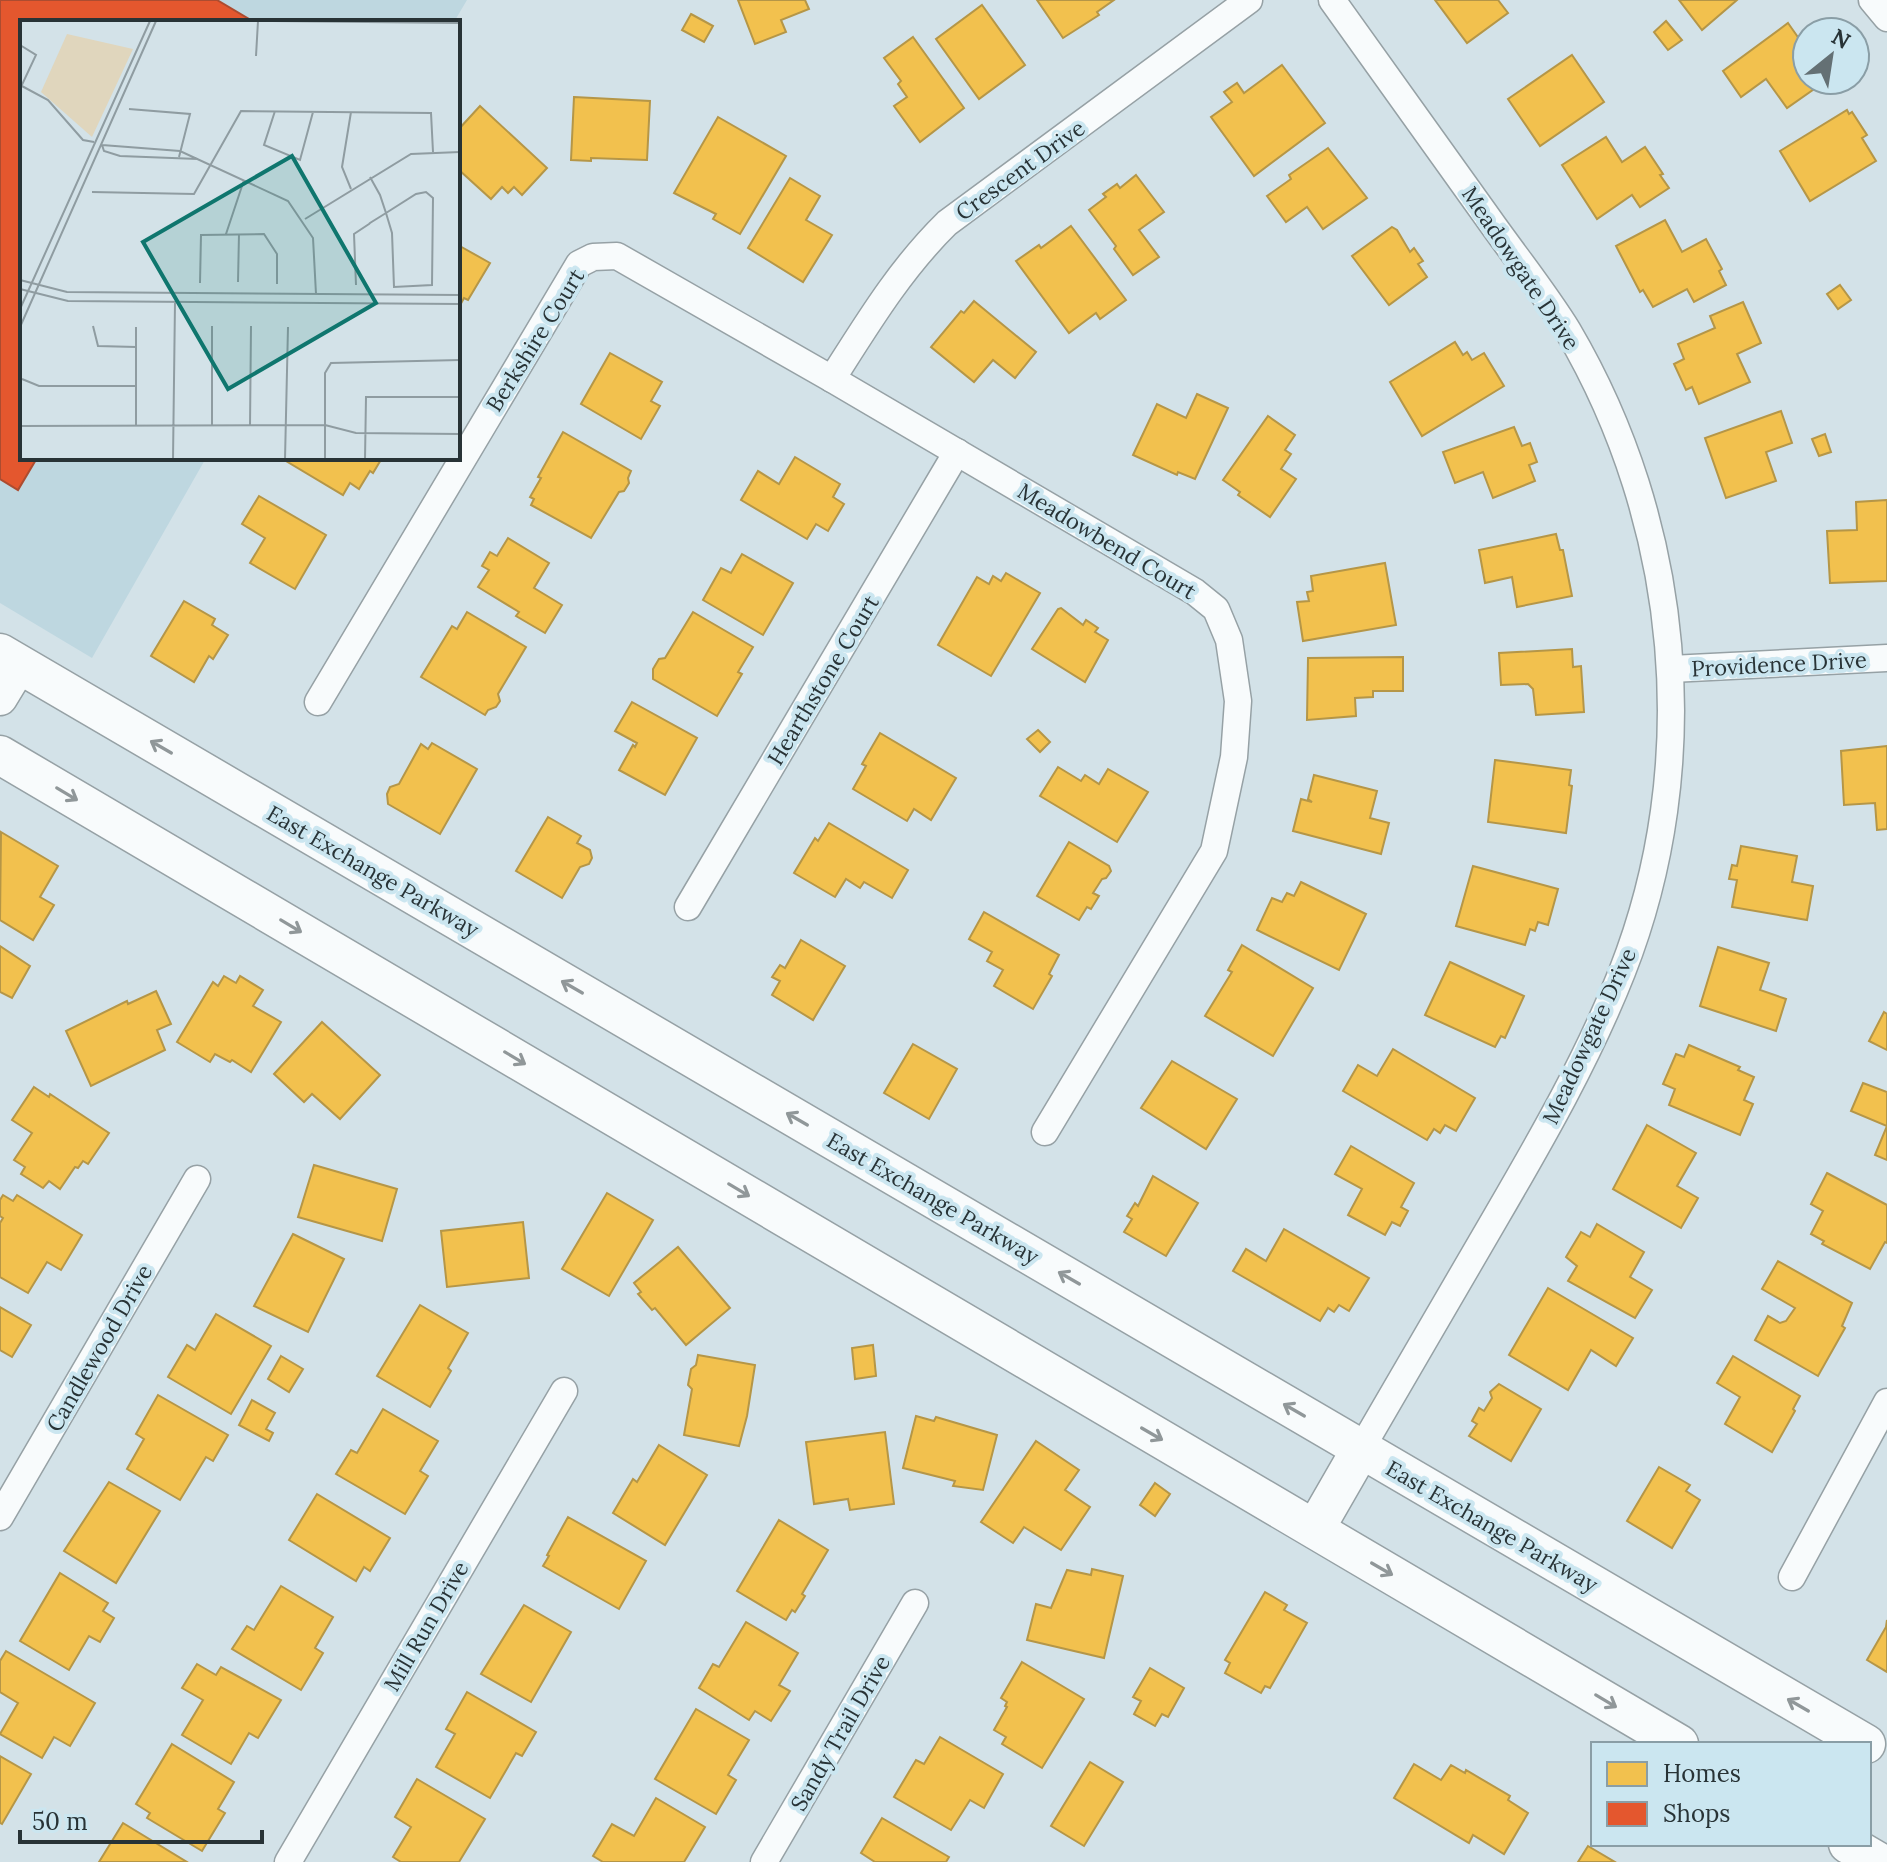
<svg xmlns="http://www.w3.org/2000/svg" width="1887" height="1862" font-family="Lora,serif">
  <rect width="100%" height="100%" fill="#d3e2e8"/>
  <!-- built -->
  <polygon fill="#bed7e0" points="0,0 467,0 454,22 22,22 22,458 206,458 92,658 0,603"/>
  <!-- homes -->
  <g fill="#f2c14e" stroke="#b59647" stroke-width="2">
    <polygon points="738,0 805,0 809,9 781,20 786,32 755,44"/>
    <polygon points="1037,0 1114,0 1097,12 1099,15 1063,38"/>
    <polygon points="1435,0 1498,0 1508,13 1467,43"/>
    <polygon points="1679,0 1737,0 1702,30"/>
    <polygon points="982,5 1025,65 979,99 936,39"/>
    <polygon points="691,14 713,26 704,42 682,30"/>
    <polygon points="1666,21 1682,40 1668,50 1654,32"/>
    <polygon points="1788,23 1807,50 1807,80 1827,80 1787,108 1766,79 1741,97 1723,71"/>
    <polygon points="913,37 964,108 920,142 894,106 907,97 898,84 901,81 884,58"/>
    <polygon points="1572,55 1604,102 1540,146 1508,99"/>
    <polygon points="1282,65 1325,123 1254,176 1211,117 1232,102 1224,92 1237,83 1244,93"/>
    <polygon points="574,97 650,101 647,160 591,158 591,161 571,160"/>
    <polygon points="480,106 547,168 522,195 514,187 508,193 502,187 491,199 458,169 458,130"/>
    <polygon points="1847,110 1849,114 1852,112 1867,135 1862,138 1876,161 1810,201 1780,151"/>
    <polygon points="718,117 786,156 740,234 713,219 716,214 674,193"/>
    <polygon points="1606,137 1622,162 1645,147 1663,174 1660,175 1669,188 1640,207 1632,195 1597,219 1562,165"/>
    <polygon points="1328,148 1367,198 1323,229 1307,207 1286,222 1267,196 1291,179 1289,175"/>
    <polygon points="1136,175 1164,212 1139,230 1159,257 1133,275 1114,249 1116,246 1089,210 1106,197 1103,194 1117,184 1120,188"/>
    <polygon points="790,178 820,196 806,220 832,235 803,282 748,248"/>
    <polygon points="1665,220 1682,252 1706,239 1722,269 1719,271 1726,285 1694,302 1687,289 1653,307 1643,290 1640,292 1616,246"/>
    <polygon points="1071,226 1126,300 1100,319 1096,313 1069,333 1016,261 1039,245 1041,248"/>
    <polygon points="1392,227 1397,230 1410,252 1414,248 1423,261 1418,264 1427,277 1389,305 1352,256"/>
    <polygon points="458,245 490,263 468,300 464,298 458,309"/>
    <polygon points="1840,285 1851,300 1838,309 1827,294"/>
    <polygon points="974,301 1036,352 1015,378 993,360 974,382 931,347 961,311 964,313"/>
    <polygon points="1743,302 1761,343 1737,354 1750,382 1699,404 1692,387 1686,390 1674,364 1684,359 1678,344 1715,328 1710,316"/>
    <polygon points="1455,342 1463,355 1467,352 1472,360 1484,353 1504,386 1422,436 1390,382"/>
    <polygon points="610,353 662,382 651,401 660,406 641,439 581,404"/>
    <polygon points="1197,394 1228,408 1195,479 1178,472 1177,475 1133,455 1157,404 1186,418"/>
    <polygon points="1781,411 1792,443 1766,452 1776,481 1726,498 1705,438"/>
    <polygon points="1268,416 1295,435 1285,450 1291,454 1281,469 1296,479 1270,517 1238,495 1240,492 1223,480"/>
    <polygon points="1514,427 1522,446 1530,443 1537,462 1529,465 1535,481 1493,498 1483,472 1455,483 1443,452"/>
    <polygon points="563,432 631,471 628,478 629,483 624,491 619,492 591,538 531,505 534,499 530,497 541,478 538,477"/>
    <polygon points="1825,434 1831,452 1819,456 1812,439"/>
    <polygon points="795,457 840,484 833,497 844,504 828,531 816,524 807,539 741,500 758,471 779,484"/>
    <polygon points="281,458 382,458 373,473 370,471 359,489 350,483 343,495"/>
    <polygon points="259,496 326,535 295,589 250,563 265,538 242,524"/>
    <polygon points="1887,500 1887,581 1830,583 1827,531 1857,530 1856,502"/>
    <polygon points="1556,534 1560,550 1563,550 1572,596 1517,607 1512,577 1485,583 1479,550"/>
    <polygon points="508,538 549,563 534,588 562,605 545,633 516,616 519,612 478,587 489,570 482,566 490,552 497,556"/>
    <polygon points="742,554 793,583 763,635 703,600 721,568 731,573"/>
    <polygon points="1385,563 1396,625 1303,641 1297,602 1309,601 1307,592 1313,591 1311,576"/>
    <polygon points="1006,573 1040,593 991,676 938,645 977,577 989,584 993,576 1001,581"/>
    <polygon points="184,601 215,619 212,625 228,635 213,659 209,656 194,682 151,656"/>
    <polygon points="1061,608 1083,625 1086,620 1098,628 1095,632 1108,640 1085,682 1032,649 1058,609"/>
    <polygon points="467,612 526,647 498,694 500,701 496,707 488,710 485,715 421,677 452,626 457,629"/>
    <polygon points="693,612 753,647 738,672 742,674 717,716 653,679 653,669 659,659 665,658"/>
    <polygon points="1572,649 1573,667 1581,666 1584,712 1536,715 1533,689 1528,684 1501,685 1499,653"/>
    <polygon points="1403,657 1403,691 1373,691 1373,697 1355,698 1356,716 1307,720 1308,658"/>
    <polygon points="632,702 697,738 665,795 619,770 633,745 635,747 637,743 615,731"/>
    <polygon points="1038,730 1050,742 1040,752 1027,739"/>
    <polygon points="880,733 956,778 931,820 914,809 907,821 853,789 866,766 862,764"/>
    <polygon points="432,743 477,769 440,834 388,804 387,794 390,787 399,784 421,744 428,749"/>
    <polygon points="1887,746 1887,829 1877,830 1875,803 1844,805 1841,751"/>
    <polygon points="1495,760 1571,770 1569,785 1572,786 1566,833 1488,822"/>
    <polygon points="1058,767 1081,781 1085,775 1099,784 1108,769 1148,792 1117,842 1040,796"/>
    <polygon points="1314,775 1377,791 1370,818 1389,823 1381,854 1293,831 1301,799 1312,802 1308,799"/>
    <polygon points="548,817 581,836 577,843 590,850 592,858 589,864 580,867 562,898 516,871"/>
    <polygon points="829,823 908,870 892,898 864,882 860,888 846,879 835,897 794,873 815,838 818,841"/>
    <polygon points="1,832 58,866 40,897 54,905 33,940 0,920"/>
    <polygon points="1069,842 1109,866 1111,871 1106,878 1102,879 1093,893 1099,896 1091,909 1087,907 1079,920 1037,896"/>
    <polygon points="1741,846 1797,856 1792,882 1813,886 1807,920 1732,907 1737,880 1729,879 1732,865 1737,866"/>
    <polygon points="1473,866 1558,889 1548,925 1538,922 1535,931 1530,929 1525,945 1456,926"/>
    <polygon points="1301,882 1366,914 1339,970 1257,930 1272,898 1282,902 1287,893 1294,896"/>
    <polygon points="984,912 1059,955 1049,974 1052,976 1033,1009 994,986 1003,970 987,961 992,952 969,939"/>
    <polygon points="801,940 845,966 813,1020 772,995 780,981 772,977 780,965 785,968"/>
    <polygon points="1242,945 1313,988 1273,1056 1205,1016 1232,972 1228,970"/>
    <polygon points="0,946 30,966 12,998 0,992"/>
    <polygon points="1718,947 1769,963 1760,990 1786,999 1776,1031 1700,1006"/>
    <polygon points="1450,962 1524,996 1505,1038 1501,1036 1495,1047 1425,1015"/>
    <polygon points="224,976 236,983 240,976 263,990 253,1006 281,1022 251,1072 232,1060 230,1062 215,1054 210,1062 177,1042 213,982 218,986"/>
    <polygon points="156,991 171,1024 157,1030 165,1050 91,1086 66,1031 127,1001 128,1004"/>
    <polygon points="1884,1012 1887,1014 1887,1050 1869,1041"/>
    <polygon points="322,1022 380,1075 340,1119 312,1094 304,1102 274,1074"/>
    <polygon points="913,1044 957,1069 929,1119 884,1093"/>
    <polygon points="1689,1045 1740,1067 1738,1070 1754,1077 1744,1100 1753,1104 1740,1135 1669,1105 1675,1089 1663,1084 1676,1054 1684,1057"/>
    <polygon points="1393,1049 1475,1098 1456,1131 1445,1125 1440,1133 1434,1129 1427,1140 1343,1091 1358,1065 1377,1076"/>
    <polygon points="1172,1061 1237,1099 1206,1149 1141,1108"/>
    <polygon points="1863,1083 1887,1092 1887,1160 1875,1155 1887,1126 1851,1111"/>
    <polygon points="34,1087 49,1097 50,1094 109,1133 88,1164 83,1161 78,1168 75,1167 60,1189 49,1181 43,1188 21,1174 25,1167 14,1160 32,1133 12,1120"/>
    <polygon points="1647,1125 1696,1153 1677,1186 1698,1198 1681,1228 1613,1189"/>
    <polygon points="1351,1146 1414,1183 1401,1207 1408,1211 1400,1226 1392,1222 1385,1235 1348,1215 1362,1189 1335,1174"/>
    <polygon points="314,1165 397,1189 382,1241 298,1217"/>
    <polygon points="1827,1173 1887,1205 1887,1243 1885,1242 1870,1269 1822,1244 1824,1241 1811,1234 1823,1211 1811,1204"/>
    <polygon points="1153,1176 1198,1203 1166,1256 1124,1232 1132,1219 1127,1216 1135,1203 1138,1206"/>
    <polygon points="607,1193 653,1220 609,1296 562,1269"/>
    <polygon points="3,1195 13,1201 17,1195 82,1235 61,1270 47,1262 28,1293 0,1277 0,1223 3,1218 0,1216 0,1200"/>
    <polygon points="523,1222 529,1278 447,1287 441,1231"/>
    <polygon points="1597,1224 1644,1252 1630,1277 1652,1290 1635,1318 1568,1281 1577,1266 1566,1257 1581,1232 1590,1237"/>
    <polygon points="1284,1229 1369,1278 1349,1311 1339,1305 1334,1312 1328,1308 1320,1321 1233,1271 1246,1249 1266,1261"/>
    <polygon points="293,1234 344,1259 308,1332 254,1306"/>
    <polygon points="678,1247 730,1308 686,1345 655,1308 652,1310 638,1294 641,1292 634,1283"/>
    <polygon points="1778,1261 1852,1303 1842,1326 1845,1328 1818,1376 1755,1340 1768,1316 1780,1323 1786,1321 1795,1308 1762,1289"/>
    <polygon points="1548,1288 1633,1338 1616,1366 1591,1350 1568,1390 1509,1355"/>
    <polygon points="420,1305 468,1333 448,1368 451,1371 430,1407 377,1376"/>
    <polygon points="0,1307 31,1325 12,1357 0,1350"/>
    <polygon points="216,1314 271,1346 231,1414 168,1377 187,1345 195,1350"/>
    <polygon points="873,1345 876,1376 855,1379 852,1348"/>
    <polygon points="698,1355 755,1365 747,1416 739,1446 684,1435 692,1389 688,1385 691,1369 696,1365"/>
    <polygon points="281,1356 303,1369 289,1392 268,1379"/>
    <polygon points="1733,1356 1800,1396 1793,1409 1795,1411 1772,1452 1725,1424 1740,1397 1717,1383"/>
    <polygon points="1499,1384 1541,1409 1511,1461 1469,1436 1477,1424 1472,1421 1479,1408 1484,1411 1492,1398 1490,1392"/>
    <polygon points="158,1395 228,1435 213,1461 206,1457 180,1500 127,1469 144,1439 136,1434"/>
    <polygon points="252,1400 275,1413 266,1429 273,1433 269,1441 239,1425"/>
    <polygon points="383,1409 438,1441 420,1471 428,1476 405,1514 336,1474 351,1450 357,1453"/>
    <polygon points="916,1416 934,1421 936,1417 997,1435 983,1490 953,1486 955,1481 903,1468"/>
    <polygon points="885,1432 894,1504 850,1510 848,1499 814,1504 806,1442"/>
    <polygon points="1036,1441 1079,1470 1065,1490 1090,1507 1061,1550 1024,1527 1013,1543 981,1522"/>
    <polygon points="659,1445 707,1475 665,1545 613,1513 633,1479 637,1482"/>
    <polygon points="1659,1467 1690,1485 1686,1491 1700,1500 1672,1548 1627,1521"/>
    <polygon points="109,1482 160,1511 116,1583 64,1551"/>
    <polygon points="1155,1483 1170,1494 1155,1516 1140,1505"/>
    <polygon points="317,1494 390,1538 370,1571 364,1567 356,1581 289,1540"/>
    <polygon points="568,1517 646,1561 619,1609 543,1566 549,1556 547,1555"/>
    <polygon points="779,1520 828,1550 802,1594 805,1596 795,1612 792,1610 786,1620 737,1591"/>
    <polygon points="1092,1569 1123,1576 1104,1658 1027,1640 1036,1604 1051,1608 1067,1570 1091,1575"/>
    <polygon points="60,1573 108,1603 103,1611 114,1618 100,1642 89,1636 69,1670 20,1641"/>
    <polygon points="281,1586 333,1617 315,1648 323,1653 301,1690 232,1649 247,1626 254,1630"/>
    <polygon points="1265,1592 1287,1605 1284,1610 1307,1623 1270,1688 1265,1686 1261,1693 1225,1673 1230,1663 1225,1660"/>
    <polygon points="524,1605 571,1632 531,1702 481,1674"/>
    <polygon points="1887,1620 1887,1672 1867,1660 1886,1627"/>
    <polygon points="746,1622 798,1653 779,1685 790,1691 771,1721 755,1711 749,1720 699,1688 713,1664 719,1667"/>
    <polygon points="6,1651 95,1703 70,1746 54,1737 42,1758 0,1734 18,1703 0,1692 0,1661"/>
    <polygon points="1022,1662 1084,1699 1042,1768 1002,1744 1006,1737 994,1730 1007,1707 1005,1706 1007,1702 1001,1698"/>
    <polygon points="197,1664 216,1675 221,1667 281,1700 258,1738 249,1733 231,1764 182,1735 203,1700 182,1688"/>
    <polygon points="1150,1668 1184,1688 1168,1717 1162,1714 1155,1726 1134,1714 1141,1701 1133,1697"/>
    <polygon points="467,1692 536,1732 522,1756 516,1753 490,1798 436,1767 455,1734 446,1729"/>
    <polygon points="696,1709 749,1740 728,1775 736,1780 716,1814 655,1779"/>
    <polygon points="940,1737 1003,1774 984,1808 970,1800 951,1830 894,1797 916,1760 924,1764"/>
    <polygon points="172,1744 234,1782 218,1809 225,1813 202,1851 147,1818 150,1813 136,1804"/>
    <polygon points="0,1756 31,1774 2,1824 0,1823"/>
    <polygon points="1090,1762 1123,1782 1084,1846 1051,1826"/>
    <polygon points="1414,1764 1441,1780 1451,1765 1465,1773 1466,1770 1510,1796 1508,1800 1528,1813 1504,1854 1473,1835 1469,1843 1394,1798"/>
    <polygon points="417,1779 485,1819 459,1862 401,1862 393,1857 411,1827 395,1817"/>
    <polygon points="656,1798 705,1827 684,1862 603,1862 593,1856 612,1824 634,1836"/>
    <polygon points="882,1818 949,1857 946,1862 875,1862 861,1853"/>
    <polygon points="123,1823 187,1862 99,1862"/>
    <polygon points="1588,1846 1615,1862 1578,1862"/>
  </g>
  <!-- shops -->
  <polygon fill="#e4572e" stroke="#ac4c30" stroke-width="2" points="0,0 217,0 254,22 22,22 22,458 37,458 18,490 0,479"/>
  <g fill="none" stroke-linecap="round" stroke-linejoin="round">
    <defs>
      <g id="minor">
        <path d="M1332 0C1384 73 1436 145 1488 218 1514 255 1544 292 1568 331 1681 523 1704 764 1622 972 1588 1058 1542 1138 1496 1217 1451 1294 1406 1372 1361 1449"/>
        <polyline points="1872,0 1887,18"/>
        <path d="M832 379C867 324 900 269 947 223L1249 0"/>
        <polyline points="1671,669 1887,658"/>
        <polyline points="318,702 579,264 593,257 617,256 832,379 1195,592 1216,609 1229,640 1238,701 1234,757 1214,851 1045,1132"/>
        <polyline points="688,907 957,452"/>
        <polyline points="0,1517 197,1179"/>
        <polyline points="1792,1577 1887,1402"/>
        <polyline points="288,1862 564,1391"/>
        <polyline points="764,1862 915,1603"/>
      </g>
      <polyline id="tertiary" points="0,698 20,665"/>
      <g id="secondary">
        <polyline points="0,653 1866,1744"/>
        <polyline points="0,755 1679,1744"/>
        <polyline points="1315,1529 1361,1449"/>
        <polyline points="1848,1844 1879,1862"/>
      </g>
    </defs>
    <!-- minor casing -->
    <use href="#minor" stroke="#96a1a5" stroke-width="29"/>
    <!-- tertiary casing -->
    <use href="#tertiary" stroke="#96a1a5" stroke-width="37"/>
    <!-- secondary casing -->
    <use href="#secondary" stroke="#96a1a5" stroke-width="41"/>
    <!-- minor -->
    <use href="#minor" stroke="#f8fbfc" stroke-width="26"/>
    <!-- tertiary -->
    <use href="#tertiary" stroke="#f8fbfc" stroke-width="34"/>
    <!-- secondary -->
    <use href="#secondary" stroke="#f8fbfc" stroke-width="38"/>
  </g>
  <!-- one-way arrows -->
  <defs><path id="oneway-shaft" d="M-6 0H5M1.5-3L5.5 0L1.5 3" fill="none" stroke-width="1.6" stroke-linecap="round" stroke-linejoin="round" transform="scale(2)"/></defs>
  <g stroke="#909799">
    <use href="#oneway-shaft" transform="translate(161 747) rotate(-150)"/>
    <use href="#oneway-shaft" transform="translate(67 794) rotate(31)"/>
    <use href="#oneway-shaft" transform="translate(291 926) rotate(31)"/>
    <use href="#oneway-shaft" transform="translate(572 987) rotate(-150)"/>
    <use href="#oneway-shaft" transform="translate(515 1058) rotate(31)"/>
    <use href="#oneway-shaft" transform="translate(797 1119) rotate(-150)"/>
    <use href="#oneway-shaft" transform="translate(739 1190) rotate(31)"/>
    <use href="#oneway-shaft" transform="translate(1069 1278) rotate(-150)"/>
    <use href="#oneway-shaft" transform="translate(1294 1410) rotate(-150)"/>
    <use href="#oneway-shaft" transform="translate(1152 1434) rotate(30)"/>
    <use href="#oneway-shaft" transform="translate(1382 1569) rotate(30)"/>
    <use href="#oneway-shaft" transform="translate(1606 1701) rotate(31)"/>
    <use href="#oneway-shaft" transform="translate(1798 1705) rotate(-150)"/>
  </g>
  <g text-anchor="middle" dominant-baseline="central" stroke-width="8" stroke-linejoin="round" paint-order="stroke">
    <!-- street labels -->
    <g font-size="22" fill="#283336" stroke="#cbe6f0">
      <text transform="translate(1020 170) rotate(-36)">Crescent Drive</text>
      <text transform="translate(1521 268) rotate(56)">Meadowgate Drive</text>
      <text transform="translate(535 340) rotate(-58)">Berkshire Court</text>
      <text transform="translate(1107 541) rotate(31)">Meadowbend Court</text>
      <text transform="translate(1779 664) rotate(-3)">Providence Drive</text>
      <text transform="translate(823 680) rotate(-59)">Hearthstone Court</text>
      <text transform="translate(373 871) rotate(30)">East Exchange Parkway</text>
      <text transform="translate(1589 1036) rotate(-65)">Meadowgate Drive</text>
      <text transform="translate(933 1198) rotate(30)">East Exchange Parkway</text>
      <text transform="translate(99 1348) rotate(-60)">Candlewood Drive</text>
      <text transform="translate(1492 1526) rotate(30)">East Exchange Parkway</text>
      <text transform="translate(426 1626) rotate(-60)">Mill Run Drive</text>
      <text transform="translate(840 1733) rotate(-60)">Sandy Trail Drive</text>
    </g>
  </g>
  <!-- overview -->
  <g transform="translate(20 20)">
    <rect width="440" height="440" fill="#d3e2e8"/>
    <path d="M47 14 113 29 72 117 21 72Z" fill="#e0d6bd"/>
    <path fill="none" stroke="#8f9ca1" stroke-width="2" d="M252 1 440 3M0 25 16 35 0 69M236 36 238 1M0 65 28 80 63 120 74 122M109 89 170 94 159 137M255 91 244 125 280 140 293 92M331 92 322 147 331 169M82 125 160 131 268 181 293 218 296 274M82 125 84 131 100 136 178 139M72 172 174 174 221 91 411 93 413 132M285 199 391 134 440 132M206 214 224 160M0 260 47 272 440 275M218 262 219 214M180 263 181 215 244 214 257 234V264M336 265 334 214 349 204 350 203 366 193 396 174 406 172 413 178 412 265 374 267 372 213 366 193 360 175 350 157M0 269 48 281 440 284M0 289 130 1M73 306 78 326 116 327M0 307 136 1M2 359 19 366H116M0 406 305 405 336 413 440 414M116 406V307M192 406V306M230 406 231 306M153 439 155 282M265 439 268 307M305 439V353L311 343 440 340M345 439 346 377H440"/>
    <path fill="#0f766e" fill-opacity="0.15" stroke="#0f766e" stroke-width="4" d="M272 136 356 283 208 369 123 222Z"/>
    <rect width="440" height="440" fill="none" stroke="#283336" stroke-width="4"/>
  </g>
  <!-- legend -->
  <rect x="1591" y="1742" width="280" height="104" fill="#cbe6f0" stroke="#8a9ea6" stroke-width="2"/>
  <rect x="1607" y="1762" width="40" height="24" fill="#f2c14e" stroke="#8a9ea6" stroke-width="2"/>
  <text x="1663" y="1782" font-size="24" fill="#283336">Homes</text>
  <rect x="1607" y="1802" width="40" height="24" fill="#e4572e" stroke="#8a9ea6" stroke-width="2"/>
  <text x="1663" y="1822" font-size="24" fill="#283336">Shops</text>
  <!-- north arrow -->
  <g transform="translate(1831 56) rotate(30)"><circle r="38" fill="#cbe6f0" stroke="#8a9ea6" stroke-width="2"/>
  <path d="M0-6L14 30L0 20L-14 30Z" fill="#647074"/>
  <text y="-12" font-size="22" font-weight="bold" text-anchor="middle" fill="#283336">N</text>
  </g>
  <!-- scale -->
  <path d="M20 1830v12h242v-12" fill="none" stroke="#283336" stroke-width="4"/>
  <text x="32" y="1830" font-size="24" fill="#283336" stroke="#cbe6f0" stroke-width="6" paint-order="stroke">50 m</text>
</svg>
